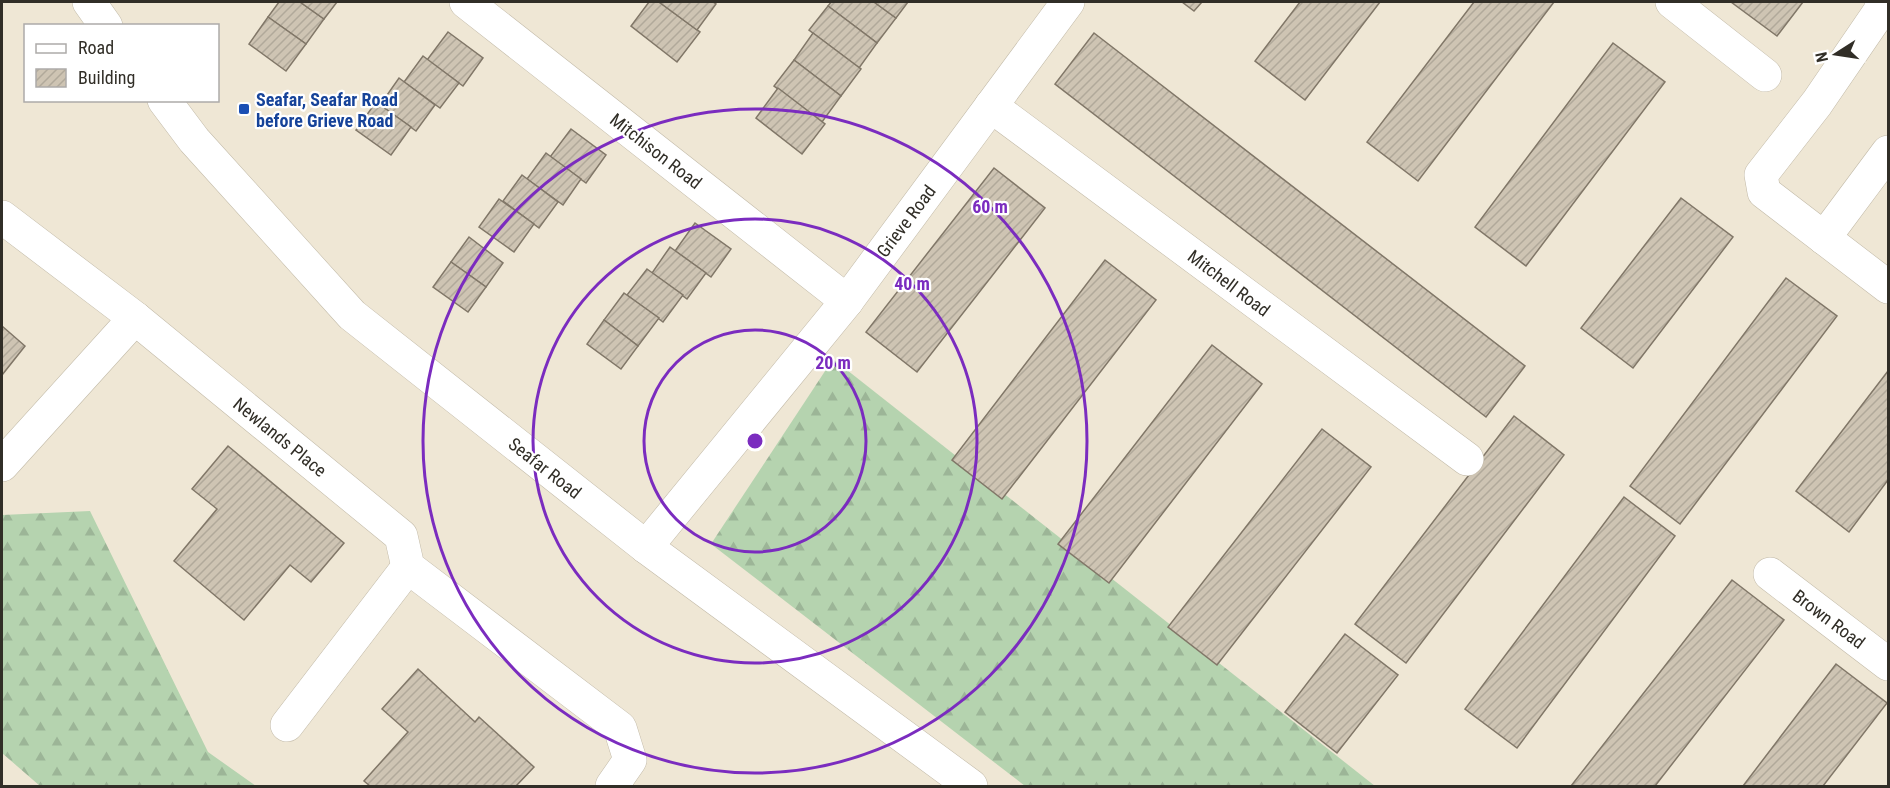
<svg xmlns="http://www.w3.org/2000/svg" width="1890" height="788" font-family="'Roboto Condensed',sans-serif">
  <defs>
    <pattern id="forest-firs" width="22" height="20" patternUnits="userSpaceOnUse" patternTransform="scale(1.5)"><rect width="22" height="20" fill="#b5d3af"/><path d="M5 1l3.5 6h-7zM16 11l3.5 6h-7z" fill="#9cb597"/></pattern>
    <pattern id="building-hatch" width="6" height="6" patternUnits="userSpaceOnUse" patternTransform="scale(1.5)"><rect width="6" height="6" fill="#cec4b3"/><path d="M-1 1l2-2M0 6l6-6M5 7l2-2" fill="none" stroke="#b1a99a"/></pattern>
  </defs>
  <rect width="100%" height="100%" fill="#efe7d5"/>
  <!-- forest -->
  <g fill="url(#forest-firs)">
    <polygon points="833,359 1375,786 1025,786 711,544"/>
    <polygon points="90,511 208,752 256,786 40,786 2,753 2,515"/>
  </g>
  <!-- building -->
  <g fill="url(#building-hatch)" stroke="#817768" stroke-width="1.5">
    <polygon points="279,2 300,2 324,19 306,44 268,17"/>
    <polygon points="300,2 337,2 324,19"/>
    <polygon points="649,2 659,2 700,32 677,62 631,26"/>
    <polygon points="659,2 713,2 716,4 697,30"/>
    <polygon points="831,2 874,2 896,18 877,43 828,6"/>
    <polygon points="874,2 908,2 896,18"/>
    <polygon points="1182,2 1202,2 1194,11"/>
    <polygon points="1300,2 1380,2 1305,100 1255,61"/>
    <polygon points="1474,2 1554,2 1418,181 1367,142"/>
    <polygon points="1731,2 1803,2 1777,36"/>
    <polygon points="828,6 877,43 859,68 809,30"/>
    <polygon points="268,17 306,44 286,71 249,44"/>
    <polygon points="448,32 483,58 463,86 427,60"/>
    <polygon points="813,33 861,69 841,96 794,60"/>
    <polygon points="1094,33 1525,366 1486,417 1055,84"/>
    <polygon points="1613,43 1665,82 1526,266 1475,227"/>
    <polygon points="423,56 459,83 440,108 404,82"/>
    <polygon points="794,60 841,96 822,122 774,86"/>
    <polygon points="399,78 435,105 416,131 380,105"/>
    <polygon points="778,88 825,124 802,154 756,118"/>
    <polygon points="376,102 411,127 391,155 356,130"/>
    <polygon points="571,129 606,155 586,183 550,157"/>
    <polygon points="546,153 581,179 563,205 527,179"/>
    <polygon points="994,168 1045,208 917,372 866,332"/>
    <polygon points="522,175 558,202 539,228 503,201"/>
    <polygon points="1681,198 1733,237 1633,368 1581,328"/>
    <polygon points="499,199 534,224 514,252 479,227"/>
    <polygon points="695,223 731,249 711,277 675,251"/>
    <polygon points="469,237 503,263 486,287 451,262"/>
    <polygon points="670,247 706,273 687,299 652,273"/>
    <polygon points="1105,260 1156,300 1002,499 952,460"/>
    <polygon points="451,262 486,287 468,312 433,287"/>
    <polygon points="647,269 683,295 663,322 627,295"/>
    <polygon points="1786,278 1837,316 1680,524 1630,486"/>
    <polygon points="624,293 659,318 638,346 604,320"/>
    <polygon points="604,320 638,346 621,369 587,344"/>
    <polygon points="2,326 25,346 2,375"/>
    <polygon points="1212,345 1262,384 1109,583 1058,544"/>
    <polygon points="1888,371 1888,480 1849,532 1796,491"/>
    <polygon points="1514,416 1564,455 1406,663 1355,624"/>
    <polygon points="1322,429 1371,467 1217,665 1168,627"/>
    <polygon points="228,446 344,543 311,582 290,565 244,620 174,561 217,509 192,489"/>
    <polygon points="1624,497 1675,536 1517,748 1465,709"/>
    <polygon points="1732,580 1784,620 1655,786 1571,786"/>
    <polygon points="1345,634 1398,675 1337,753 1285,712"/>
    <polygon points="1836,664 1887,703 1823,786 1743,786"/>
    <polygon points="418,669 475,722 479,717 534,767 516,786 370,786 364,781 408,732 382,709"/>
  </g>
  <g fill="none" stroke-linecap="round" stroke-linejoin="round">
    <defs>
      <g id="minor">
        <polyline points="89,2 106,26"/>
        <polyline points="466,2 847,301"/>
        <polyline points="1672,2 1765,75"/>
        <polyline points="1882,2 1880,11 1817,103 1761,175 1764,192 1888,287"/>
        <polyline points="164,100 194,140 352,315 646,547 971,786"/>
        <polyline points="991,106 1467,459"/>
        <polyline points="2,217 135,318 401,536 408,567 620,728 630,760 612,786"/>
        <polyline points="1824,238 1888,152"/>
        <polyline points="2,465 135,318"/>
        <polyline points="646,547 847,301 1068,2"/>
        <polyline points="1770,574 1888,664"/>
        <polyline points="287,725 408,567"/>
      </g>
    </defs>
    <!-- minor casing -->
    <use href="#minor" stroke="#c2baa8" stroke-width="34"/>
    <!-- minor -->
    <use href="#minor" stroke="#fff" stroke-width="33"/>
  </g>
  <!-- distance rings -->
  <g fill="none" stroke="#7b2cbf" stroke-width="3">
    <circle cx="755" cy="441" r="111"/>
    <circle cx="755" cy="441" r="222"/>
    <circle cx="755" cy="441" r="332"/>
  </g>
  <!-- markers -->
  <rect fill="#1a4fb4" stroke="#fff" stroke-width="2" x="238" y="103" width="12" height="12" rx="3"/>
  <g text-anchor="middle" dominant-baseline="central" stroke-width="4.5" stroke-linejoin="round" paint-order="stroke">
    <!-- transit labels -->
    <g font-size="18" font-weight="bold" fill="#164399" stroke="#fff" text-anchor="start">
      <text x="256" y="99">Seafar, Seafar Road<tspan x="256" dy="21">before Grieve Road</tspan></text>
    </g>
    <!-- street labels -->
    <g font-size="18" fill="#312e27" stroke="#fff">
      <text transform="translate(656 151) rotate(38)">Mitchison Road</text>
      <text transform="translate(906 221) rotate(-53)">Grieve Road</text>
      <text transform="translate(1229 283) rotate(37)">Mitchell Road</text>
      <text transform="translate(280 437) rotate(39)">Newlands Place</text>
      <text transform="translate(545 468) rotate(38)">Seafar Road</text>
      <text transform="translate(1829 619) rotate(37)">Brown Road</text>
    </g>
  </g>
  <circle cx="755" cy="441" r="9" fill="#7b2cbf" stroke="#fff" stroke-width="3"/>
  <g font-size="18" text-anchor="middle" font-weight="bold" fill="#7b2cbf" stroke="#fff" stroke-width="4.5" stroke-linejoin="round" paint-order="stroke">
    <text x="990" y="213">60 m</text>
    <text x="912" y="290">40 m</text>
    <text x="833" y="369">20 m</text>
  </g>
  <!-- border -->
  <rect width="1890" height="788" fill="none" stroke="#312e27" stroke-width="6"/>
  <!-- legend -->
  <rect x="24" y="24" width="195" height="78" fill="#ffffff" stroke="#adaba9" stroke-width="1.5"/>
  <rect x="36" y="44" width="30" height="9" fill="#ffffff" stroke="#adaba9" stroke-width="1.5"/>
  <text x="78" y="54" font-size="18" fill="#312e27">Road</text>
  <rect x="36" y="69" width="30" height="18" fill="url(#building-hatch)" stroke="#adaba9" stroke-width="1.5"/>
  <text x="78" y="84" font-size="18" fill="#312e27">Building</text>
  <!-- north arrow -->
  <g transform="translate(1836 54) rotate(258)" stroke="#ffffff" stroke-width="4.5" paint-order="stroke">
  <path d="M0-4.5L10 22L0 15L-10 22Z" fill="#312e27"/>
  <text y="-9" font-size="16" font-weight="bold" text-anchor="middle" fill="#312e27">N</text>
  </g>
</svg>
